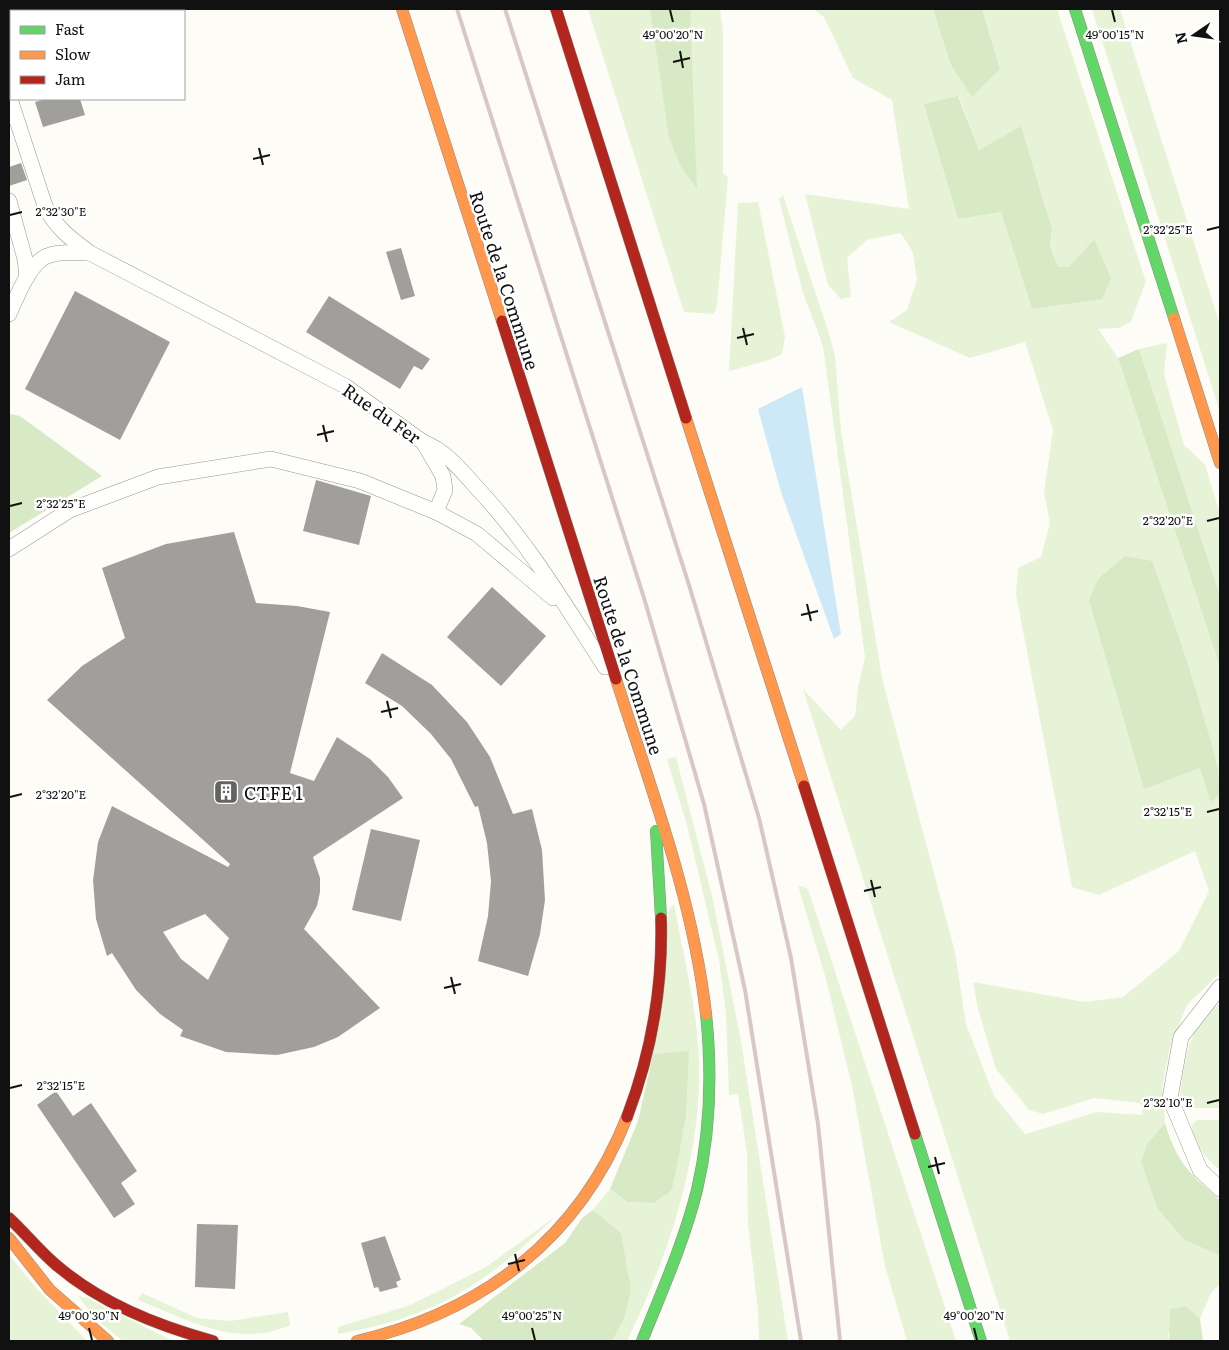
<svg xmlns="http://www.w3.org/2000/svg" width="1229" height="1350" font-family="Literata,serif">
  <rect width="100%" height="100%" fill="#fdfcf7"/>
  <!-- green -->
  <g fill="#e7f3d7" fill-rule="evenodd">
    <polygon points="588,9 720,9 723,32 723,173 728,177 717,305 714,314 684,312"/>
    <path d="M813 9H933L950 63 1000 69 982 9H1057L1146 282 1131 321 1119 328 1098 329 1118 358 1220 667V973L1187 1005 1170 1047 1162 1088 1165 1123 1147 1144 1158 1209 1183 1239 1220 1256V1284L1211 1293 1200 1319 1186 1306 1168 1334 1169 1341H1010L803 689 841 730 855 716 858 688 865 657 823 346 803 293 779 199 783 195 827 327 835 356 841 431 882 678 955 952 966 1024 994 1096 1025 1134 1097 1112 1143 1115 1140 1103 1095 1098 1043 1114 1029 1110 996 1069 978 1009 973 982 1085 1002 1123 997 1179 951 1209 891 1195 851 1099 895 1072 887 1016 594 1018 568 1041 557 1050 523 1044 493 1053 430 1025 342 970 358 889 322 907 310 917 280 913 253 901 233 867 240 847 258 851 297 841 299 828 285 805 194 909 209 892 100 853 78 824 17ZM959 96 979 150 1021 126 1052 229 1050 246 1058 267H1069L1094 239 1102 298 1032 309 1001 211 958 219Z"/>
    <polygon points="1092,9 1120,9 1220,325 1220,412"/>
    <polygon points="758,202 785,337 782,354 769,360 729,371 738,203"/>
    <polygon points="1167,343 1164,374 1184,445 1205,465 1220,514 1220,596 1139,349"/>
    <polygon points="676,757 712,896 741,1041 788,1341 759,1341 758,1311 748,1223 747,1153 738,1094 729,1095 726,1014 719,960 687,825 667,759"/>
    <polygon points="798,885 808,889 956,1341 907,1341 885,1266 852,1086 826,979"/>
    <path d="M674 904C682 949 694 996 698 1042 706 1145 671 1250 627 1341H612L624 1319 621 1233 593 1210 610 1189 627 1202 654 1203 672 1190 689 1052 653 1054 669 910Z"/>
    <path d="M1220 1003V1108H1190L1180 1097C1184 1062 1188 1025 1220 1003Z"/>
    <path d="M1197 1120H1220V1170C1205 1156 1193 1146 1192 1125Z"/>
    <path d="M556 1216C508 1263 460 1302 394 1321 376 1327 357 1330 338 1334V1327L408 1306 443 1289 486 1267Z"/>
    <polygon points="9,1255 37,1289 87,1341 9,1341"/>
    <path d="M142 1293 197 1318 230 1321 288 1312 290 1326C281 1328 273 1332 264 1333 220 1340 177 1315 138 1300Z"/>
    <polygon points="78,1296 87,1298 173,1341 123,1341 96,1319"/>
  </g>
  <!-- forest -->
  <g fill="#d8eac5">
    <polygon points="650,9 690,9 697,189 681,167 669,137"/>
    <polygon points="933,9 982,9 1000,69 972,97 950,63"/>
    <polygon points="958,96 979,150 1021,126 1052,229 1050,246 1058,267 1069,267 1094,239 1111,278 1102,299 1032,309 1001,212 958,219 924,104"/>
    <polygon points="1139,349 1220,596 1220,667 1118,358"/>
    <polygon points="9,414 20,416 102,476 9,533"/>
    <path d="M1125 556 1152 561C1171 614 1190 667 1205 722 1212 745 1220 770 1220 794L1211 802 1200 768 1144 789 1089 600 1099 578Z"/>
    <polygon points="689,1051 686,1117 672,1190 654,1203 627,1202 610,1189 638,1121 653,1054"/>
    <path d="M1165 1123C1177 1163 1189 1173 1220 1200V1256L1183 1239 1158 1209 1141 1162 1147 1144Z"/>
    <polygon points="593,1210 621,1233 631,1290 624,1319 612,1341 484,1341 471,1328 459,1324 565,1243 582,1218"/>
    <polygon points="1186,1306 1200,1319 1203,1341 1169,1341 1170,1309"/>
  </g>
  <!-- water -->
  <polygon fill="#cde8f7" points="802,387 841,634 834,639 781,492 758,409"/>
  <!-- building -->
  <g fill="#a19f9c" fill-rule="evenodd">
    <polygon points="46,99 80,99 85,115 43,127 35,102"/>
    <polygon points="21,163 27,180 9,186 9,167"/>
    <polygon points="401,248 415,296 401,300 386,252"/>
    <polygon points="75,291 170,342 120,440 25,389"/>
    <polygon points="329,296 430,359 422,370 414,366 400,389 306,332"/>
    <polygon points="316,480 371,496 359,545 303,531"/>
    <path d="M234 532 256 603 297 606 330 612 290 773 314 781 337 737 370 759 388 777 403 798 313 857 320 878V892L317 906 304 929 380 1008 338 1037 314 1047 277 1055 226 1052 180 1036 183 1030 160 1014 136 990 112 953 107 956 96 919 93 880 98 842 112 806 228 867 230 864 47 700 82 666 125 638 102 568 166 544ZM205 914 229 938 208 980 181 959 163 932Z"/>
    <polygon points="492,587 546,636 501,686 447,637"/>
    <polygon points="382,653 432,685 467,722 490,757 513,814 532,809 542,850 545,900 540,934 528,976 478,961 488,916 491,881 487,843 478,806 475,807 451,759 431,734 402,706 365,683"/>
    <polygon points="371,829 420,840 401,921 352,910"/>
    <polygon points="56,1091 73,1116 91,1103 137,1171 121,1183 135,1204 114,1218 37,1105"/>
    <polygon points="197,1224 238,1225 235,1289 195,1287"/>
    <polygon points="385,1236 401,1280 396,1282 398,1287 380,1292 378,1287 374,1288 361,1243"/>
  </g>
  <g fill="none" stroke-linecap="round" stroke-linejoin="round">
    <defs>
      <g id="street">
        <path d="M9 96 45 206C55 227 71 239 90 253L345 386 423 442C446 451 461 470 477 488 528 542 565 605 605 667"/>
        <polyline points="9,201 25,259 27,277"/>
        <path d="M9 314C17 297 30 260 50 255 63 251 77 253 90 253"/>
        <polyline points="423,442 443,476 445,490 436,512"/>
        <polyline points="9,549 70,510 158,477 271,459 360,481 436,512 477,534 553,598"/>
        <polyline points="1220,987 1181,1037 1170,1098 1200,1170 1220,1189"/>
      </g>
      <g id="fast">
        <polyline points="1075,9 1174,318"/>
        <polyline points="656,831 661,918"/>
        <polyline points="915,1134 981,1341"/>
        <path d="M642 1341C662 1291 684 1242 697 1190 710 1134 712 1071 706 1014"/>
      </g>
      <g id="slow">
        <polyline points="402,9 502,321"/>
        <polyline points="1174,318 1220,463"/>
        <polyline points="686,418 804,786"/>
        <path d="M616 679C651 789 693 899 706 1014"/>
        <polyline points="9,1238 50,1290 108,1341"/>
        <path d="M357 1341C482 1312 579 1239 627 1117"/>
      </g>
      <g id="jam">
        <polyline points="556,9 686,418"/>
        <polyline points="502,321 616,679"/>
        <polyline points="804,786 915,1134"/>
        <path d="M627 1117C651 1054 663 985 661 918"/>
        <path d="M9 1218C25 1233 39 1250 55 1264 100 1303 156 1325 213 1341"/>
      </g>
    </defs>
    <!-- street casing -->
    <use href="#street" stroke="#979795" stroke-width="16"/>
    <!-- fast casing -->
    <use href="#fast" stroke="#8e8d8b" stroke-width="12"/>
    <!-- slow casing -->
    <use href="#slow" stroke="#8e8d8b" stroke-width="12"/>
    <!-- jam casing -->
    <use href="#jam" stroke="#8e8d8b" stroke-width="12"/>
    <!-- street -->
    <use href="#street" stroke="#fffffe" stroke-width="15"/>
    <!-- fast -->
    <use href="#fast" stroke="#63d668" stroke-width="11"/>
    <!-- slow -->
    <use href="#slow" stroke="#ff974d" stroke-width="11"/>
    <!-- jam -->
    <use href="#jam" stroke="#b3261e" stroke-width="11"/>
    <!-- rail -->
    <g stroke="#d9c6c7" stroke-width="4">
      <polyline points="457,9 644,598 704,804 745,990 801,1341"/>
      <polyline points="505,9 689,585 759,818 791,958 818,1124 840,1341"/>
    </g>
  </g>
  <!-- ticks -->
  <path fill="none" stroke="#111" stroke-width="2" d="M670 10 673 22M1112 10 1115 22M680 51 683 68M673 62 690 58M259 148 263 165M253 159 270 155M10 215 22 212M1207 230 1219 227M743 328 747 345M737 338 754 334M323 425 327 442M317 435 334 431M10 506 22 503M1207 521 1219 518M807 604 811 621M801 615 818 611M387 701 391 718M381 712 398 708M10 797 22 794M1207 812 1219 809M871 880 875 897M864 891 881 887M451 977 455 994M444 988 461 984M10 1088 22 1085M1207 1103 1219 1100M935 1157 939 1174M928 1167 945 1163M515 1254 519 1271M508 1264 525 1260M89 1328 92 1340M532 1328 535 1340M974 1328 977 1340"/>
  <!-- icons -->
  <defs>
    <symbol id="building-square" viewBox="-11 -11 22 22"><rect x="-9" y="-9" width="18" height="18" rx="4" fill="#646362" stroke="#fff"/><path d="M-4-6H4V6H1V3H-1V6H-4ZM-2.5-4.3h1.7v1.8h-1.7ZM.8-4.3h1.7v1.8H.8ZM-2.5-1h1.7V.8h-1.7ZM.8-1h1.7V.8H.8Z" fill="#fff"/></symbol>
  </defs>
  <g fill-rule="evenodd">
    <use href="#building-square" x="212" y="778" width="28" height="28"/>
  </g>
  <g text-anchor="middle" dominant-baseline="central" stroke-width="5" stroke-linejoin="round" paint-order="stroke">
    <!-- street labels -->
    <g font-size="18" fill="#111" stroke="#fff">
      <text transform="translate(505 280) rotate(72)">Route de la Commune</text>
      <text transform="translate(382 413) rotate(35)">Rue du Fer</text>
      <text transform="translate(629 665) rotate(72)">Route de la Commune</text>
    </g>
    <!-- poi labels -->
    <g font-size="18" fill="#111" stroke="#fff" text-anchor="start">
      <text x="244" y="792">CTFE 1</text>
    </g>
  </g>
  <g font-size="12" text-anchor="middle" fill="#111" stroke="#fff" stroke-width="5" stroke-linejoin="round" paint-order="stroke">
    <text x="673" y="39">49°00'20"N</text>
    <text x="1115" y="39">49°00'15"N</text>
    <text x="61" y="216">2°32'30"E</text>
    <text x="1168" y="234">2°32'25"E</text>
    <text x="61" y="508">2°32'25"E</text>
    <text x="1168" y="525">2°32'20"E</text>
    <text x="61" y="799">2°32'20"E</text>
    <text x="1168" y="816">2°32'15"E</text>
    <text x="61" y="1090">2°32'15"E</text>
    <text x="1168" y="1107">2°32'10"E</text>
    <text x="89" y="1320">49°00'30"N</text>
    <text x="532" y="1320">49°00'25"N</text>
    <text x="974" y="1320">49°00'20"N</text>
  </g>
  <!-- border -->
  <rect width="1229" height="1350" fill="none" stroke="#111111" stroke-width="20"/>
  <!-- legend -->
  <rect x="10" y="10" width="175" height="90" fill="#ffffff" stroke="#a0a0a0"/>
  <rect x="20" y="26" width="25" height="8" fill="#63d668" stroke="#a0a0a0"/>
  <text x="55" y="35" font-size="15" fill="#111111">Fast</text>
  <rect x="20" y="51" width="25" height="8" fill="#ff974d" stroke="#a0a0a0"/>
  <text x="55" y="60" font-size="15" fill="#111111">Slow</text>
  <rect x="20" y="76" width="25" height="8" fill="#b3261e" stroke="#a0a0a0"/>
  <text x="55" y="85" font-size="15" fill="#111111">Jam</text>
  <!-- north arrow -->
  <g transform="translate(1194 35) rotate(257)" stroke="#ffffff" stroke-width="4" paint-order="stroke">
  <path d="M0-4L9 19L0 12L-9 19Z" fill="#111111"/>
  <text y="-8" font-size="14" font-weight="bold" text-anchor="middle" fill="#111111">N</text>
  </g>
</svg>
